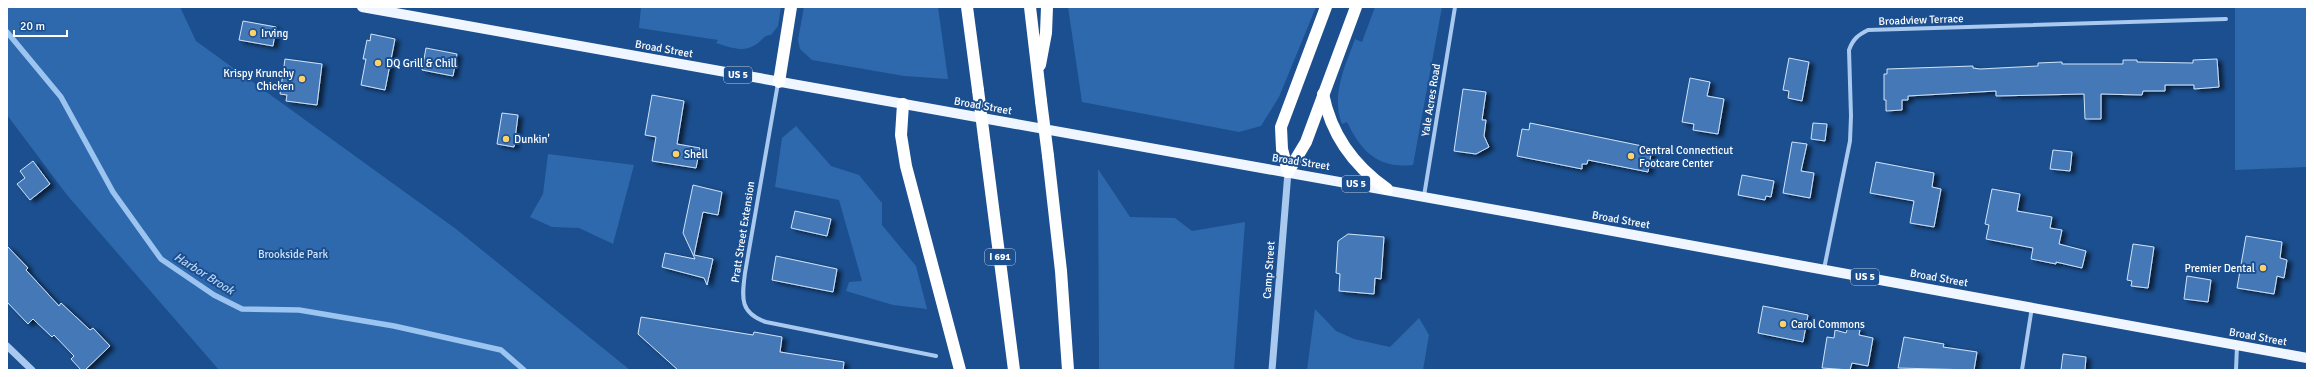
<svg xmlns="http://www.w3.org/2000/svg" width="2314" height="377" font-family="Signika,sans-serif">
  <defs>
    <filter id="shadow"><feDropShadow dx="4.5" dy="2.5" stdDeviation="2" flood-color="#0009"/></filter>
  </defs>
  <rect width="100%" height="100%" fill="#1b4f8f"/>
  <!-- green -->
  <g fill="#2e69ad">
    <polygon points="7,7 180,7 196,41 456,229 630,370 219,370 67,195 7,115"/>
    <path d="M641 7H781L778 26 771 35C763 35 761 42 755 45 743 53 729 47 716 43L718 40 639 28Z"/>
    <polygon points="804,7 938,7 948,79 904,76 812,60 800,49 798,40"/>
    <polygon points="1068,7 1316,7 1279,97 1261,126 1239,132 1082,102"/>
    <path d="M1375 7H1442L1413 165C1378 169 1361 151 1347 122L1342 124C1331 94 1345 67 1355 39L1362 42Z"/>
    <polygon points="2235,7 2307,7 2307,167 2235,170"/>
    <polygon points="796,126 831,166 859,175 882,203 882,225 916,266 927,309 893,305 846,291 849,282 862,281 839,200 775,187 782,138"/>
    <polygon points="548,154 634,165 613,244 579,228 552,227 530,217 543,194"/>
    <polygon points="1098,169 1130,217 1175,218 1192,231 1245,222 1234,370 1099,370"/>
    <polygon points="1315,309 1336,331 1354,339 1390,347 1419,318 1429,335 1423,370 1307,370"/>
  </g>
  <g fill="none" stroke-linecap="round" stroke-linejoin="round">
    <!-- stream -->
    <polyline stroke="#9cc4f0" stroke-width="5.5" points="7,32 61,97 113,192 161,259 214,295 242,309 299,310 394,326 501,350 524,370"/>
  </g>
  <!-- building -->
  <g fill="#4478b7" stroke="#cfe3fa" filter="url(#shadow)">
    <polygon points="243,21 276,27 273,46 239,40"/>
    <polygon points="371,34 395,39 385,90 361,85 366,59 363,59 367,40 370,41"/>
    <polygon points="426,48 457,54 453,76 422,70"/>
    <polygon points="1789,58 1809,62 1802,101 1788,98 1789,91 1783,90"/>
    <polygon points="285,59 322,64 317,105 286,101 287,95 280,94"/>
    <polygon points="2217,59 2219,87 2194,89 2194,85 2165,85 2165,91 2143,91 2142,95 2101,94 2101,119 2085,119 2084,94 1996,96 1996,91 1908,96 1908,100 1902,100 1902,110 1886,111 1886,100 1884,100 1884,74 1887,74 1887,69 1973,66 1973,68 1980,69 2038,66 2038,63 2062,62 2062,64 2123,64 2123,60 2137,60 2137,62 2193,63 2193,60"/>
    <polygon points="1690,78 1710,82 1707,96 1724,99 1718,134 1693,130 1694,124 1682,122"/>
    <polygon points="1463,89 1486,92 1482,120 1486,120 1484,136 1489,147 1476,154 1454,151"/>
    <polygon points="652,95 684,101 677,144 700,148 696,168 652,161 656,137 645,135"/>
    <polygon points="502,113 518,115 514,147 497,144"/>
    <polygon points="1530,123 1652,148 1648,172 1588,160 1587,164 1582,164 1582,169 1517,156 1522,129 1529,130"/>
    <polygon points="1813,123 1827,124 1825,141 1811,139"/>
    <polygon points="1792,142 1807,144 1801,171 1814,173 1810,198 1783,193"/>
    <polygon points="2053,150 2072,152 2070,171 2050,169"/>
    <polygon points="33,161 50,184 30,200 17,184 25,178 20,171"/>
    <polygon points="1876,162 1934,173 1932,187 1941,189 1934,227 1910,223 1914,201 1870,193"/>
    <polygon points="1742,175 1774,181 1771,197 1766,196 1765,200 1738,195"/>
    <polygon points="693,185 722,192 718,215 703,212 694,255 713,259 707,285 704,278 662,267 665,253 695,259 683,233"/>
    <polygon points="1992,189 2020,194 2017,211 2052,217 2050,228 2062,230 2059,244 2086,251 2082,268 2056,262 2056,264 2031,259 2033,248 1986,239 1989,225 1985,224"/>
    <polygon points="795,211 831,219 827,236 791,228"/>
    <polygon points="1348,234 1384,237 1381,279 1375,278 1374,294 1339,291 1340,274 1336,273 1338,241"/>
    <polygon points="2246,236 2282,242 2280,258 2287,260 2284,278 2277,276 2274,294 2237,288"/>
    <polygon points="2133,244 2154,247 2148,288 2131,286 2132,281 2127,280"/>
    <polygon points="7,246 28,268 26,270 59,306 61,303 90,330 93,328 110,346 85,370 81,370 71,359 74,356 54,335 52,337 33,319 28,324 7,302"/>
    <polygon points="776,256 837,269 833,292 772,280"/>
    <polygon points="2187,276 2211,280 2208,302 2184,299"/>
    <polygon points="1763,306 1808,315 1803,342 1758,333"/>
    <polygon points="641,317 753,335 754,332 782,337 780,352 844,362 843,370 678,370 638,334"/>
    <polygon points="1848,327 1860,330 1859,335 1873,338 1868,366 1852,363 1850,370 1822,368 1827,337 1834,338 1835,330 1846,333"/>
    <polygon points="1904,337 1944,344 1943,347 1977,352 1974,370 1898,368"/>
    <polygon points="2063,354 2086,357 2085,370 2061,370"/>
  </g>
  <g fill="none" stroke-linecap="round" stroke-linejoin="round">
    <!-- minor -->
    <g stroke="#a9c9ee" stroke-width="4">
      <path d="M778 83 745 273C742 297 739 313 766 322L936 356"/>
      <polyline points="1424,196 1455,7"/>
      <path d="M1824 269 1850 141 1851 116 1849 50C1853 39 1858 35 1868 30L2226 19"/>
      <polyline points="2022,370 2032,307"/>
      <polyline points="2236,370 2237,346"/>
    </g>
    <!-- tertiary -->
    <g stroke="#a9c9ee" stroke-width="7">
      <polyline points="7,346 32,370"/>
      <polyline points="1272,370 1288,172"/>
    </g>
    <!-- primary -->
    <path stroke="#f0f6ff" stroke-width="10" d="M362 7C1011 121 1659 239 2307 358"/>
    <!-- motorway -->
    <g stroke="#fff" stroke-width="12">
      <polyline points="967,7 978,90"/>
      <polyline points="1030,7 1041,101"/>
      <polyline points="1040,65 1046,33 1047,7"/>
      <polyline points="779,82 791,7"/>
      <path d="M1323 94C1331 134 1354 166 1387 189"/>
      <polyline points="903,104 901,135 906,166 960,370"/>
      <polyline points="985,145 1014,370"/>
      <polyline points="1048,156 1061,271 1068,370"/>
      <polyline points="1288,172 1306,142 1356,7"/>
      <polyline points="1288,172 1282,149 1281,127 1326,7"/>
    </g>
    <!-- motorway-bridge -->
    <g stroke="#fff" stroke-width="12">
      <polyline points="978,90 985,145"/>
      <polyline points="1041,101 1048,156"/>
    </g>
  </g>
  <!-- markers -->
  <g fill="#ffd166" stroke="#1b4f8f" stroke-width="1.5">
    <circle cx="253" cy="33" r="4"/>
    <circle cx="378" cy="63" r="4"/>
    <circle cx="302" cy="79" r="4"/>
    <circle cx="506" cy="139" r="4"/>
    <circle cx="676" cy="154" r="4"/>
    <circle cx="1631" cy="156" r="4"/>
    <circle cx="2263" cy="268" r="4"/>
    <circle cx="1783" cy="324" r="4"/>
  </g>
  <g text-anchor="middle" dominant-baseline="central" stroke-width="4" stroke-linejoin="round" paint-order="stroke">
    <!-- shield labels -->
    <g fill="#1b4f8f" stroke="#bbcadd" stroke-width="1">
      <rect x="724" y="67" width="28" height="16" rx="3"/>
      <rect x="1342" y="176" width="28" height="16" rx="3"/>
      <rect x="985" y="249" width="30" height="16" rx="3"/>
      <rect x="1851" y="269" width="28" height="16" rx="3"/>
    </g>
    <g font-size="10" font-weight="bold" fill="#fff">
      <text x="738" y="75">US 5</text>
      <text x="1356" y="184">US 5</text>
      <text x="1000" y="257">I 691</text>
      <text x="1865" y="277">US 5</text>
    </g>
    <!-- street labels -->
    <g font-size="11" fill="#fff" stroke="#1b4f8f">
      <text transform="translate(1921 20) rotate(-2)">Broadview Terrace</text>
      <text transform="translate(664 49) rotate(10)">Broad Street</text>
      <text transform="translate(1431 100) rotate(-81)">Yale Acres Road</text>
      <text transform="translate(983 106) rotate(10)">Broad Street</text>
      <text transform="translate(1301 162) rotate(9)">Broad Street</text>
      <text transform="translate(1621 220) rotate(10)">Broad Street</text>
      <text transform="translate(743 232) rotate(-81)">Pratt Street Extension</text>
      <text transform="translate(1269 270) rotate(-86)">Camp Street</text>
      <text transform="translate(1939 278) rotate(10)">Broad Street</text>
      <text transform="translate(2258 337) rotate(10)">Broad Street</text>
    </g>
    <!-- poi labels -->
    <g font-size="11" fill="#fff" stroke="#1b4f8f" text-anchor="start">
      <text x="261" y="33">Irving</text>
      <text x="386" y="63">DQ Grill &amp; Chill</text>
      <text x="294" y="73" text-anchor="end">Krispy Krunchy<tspan x="294" dy="13">Chicken</tspan></text>
      <text x="514" y="139">Dunkin'</text>
      <text x="1639" y="150">Central Connecticut<tspan x="1639" dy="13">Footcare Center</tspan></text>
      <text x="684" y="154">Shell</text>
      <text x="2255" y="268" text-anchor="end">Premier Dental</text>
      <text x="1791" y="324">Carol Commons</text>
    </g>
    <!-- park labels -->
    <g font-size="11" fill="#cfe3fa" stroke="#1b4f8f">
      <text x="293" y="254">Brookside Park</text>
    </g>
    <!-- water labels -->
    <g font-size="12" font-style="italic" fill="#b5d3f5" stroke="#1b4f8f">
      <text transform="translate(204 274) rotate(32)">Harbor Brook</text>
    </g>
  </g>
  <!-- border -->
  <rect width="2314" height="377" fill="none" stroke="#ffffff" stroke-width="16"/>
  <!-- scale -->
  <path d="M14 30v6h53v-6" fill="none" stroke="#ffffff" stroke-width="2"/>
  <text x="20" y="30" font-size="12" fill="#ffffff" stroke="#1b4f8f" stroke-width="3" paint-order="stroke">20 m</text>
</svg>
